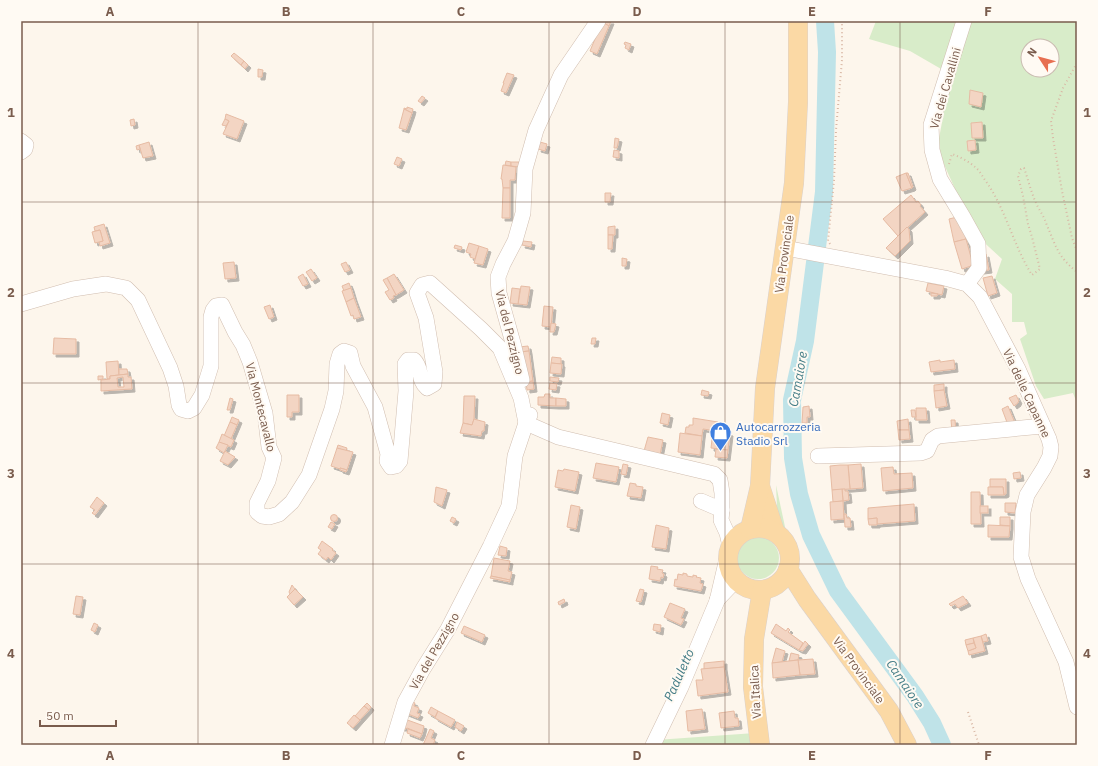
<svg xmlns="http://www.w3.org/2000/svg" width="1098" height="766" font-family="'IBM Plex Sans',sans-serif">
  <defs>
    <filter id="shadow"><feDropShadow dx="3" dy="3" stdDeviation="0" flood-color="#0004"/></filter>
  </defs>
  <rect width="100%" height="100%" fill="#fdf6ec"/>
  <!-- green -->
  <g fill="#d8ecc9" fill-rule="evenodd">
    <path d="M876 21H1077V403L1073 393 1044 399 1036 386 1020 339 1027 334 1024 322H1012V294L995 279 1002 259 976 235 937 149 943 117 945 96 955 77 910 51 869 39ZM1028 46H1052V70H1028Z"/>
    <polygon points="776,485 787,536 778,529"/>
    <circle cx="758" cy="558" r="21"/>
    <polygon points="755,733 757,745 653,745 656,740"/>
  </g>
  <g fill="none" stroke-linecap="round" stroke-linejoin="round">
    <!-- river -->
    <polyline stroke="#bfe3e8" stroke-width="18" points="825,21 827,52 824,192 805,341 792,400 793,458 799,494 811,535 838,591 915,696 932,723 942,745"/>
  </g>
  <!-- building -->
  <g fill="#f3d5c3" stroke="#e6bba3" fill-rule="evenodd" filter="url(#shadow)">
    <polygon points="603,21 611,21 609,26 602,22"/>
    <polygon points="602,22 609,26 597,54 590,51"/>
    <polygon points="625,42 631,44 629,50 625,48 626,45 624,44"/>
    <polygon points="234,53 244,61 241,65 231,56"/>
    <polygon points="244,61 248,65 245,69 241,65"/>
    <polygon points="258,69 263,70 262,77 258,77"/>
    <polygon points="507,73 514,75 506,93 501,91 504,83 503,83"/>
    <polygon points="970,90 983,93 981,107 969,104"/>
    <polygon points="422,96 425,98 421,103 418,101"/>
    <polygon points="407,107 413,109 412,113 404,109 404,108 407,109"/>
    <polygon points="404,109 412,113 406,130 399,128"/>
    <polygon points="226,114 244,121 237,139 223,134 229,121 225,119"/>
    <polygon points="134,119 135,125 131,126 130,120"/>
    <polygon points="225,119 229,121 226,126 222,125"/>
    <polygon points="982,122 983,138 972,138 971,123"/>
    <polygon points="615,138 619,139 617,148 614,148"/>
    <polygon points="975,140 976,150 968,151 967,141"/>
    <polygon points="149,142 153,156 143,158 139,145"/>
    <polygon points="540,142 547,144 545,151 538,149"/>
    <polygon points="139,145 140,149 137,150 136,146"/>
    <polygon points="614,150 619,151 619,158 613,157"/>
    <polygon points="397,157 402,159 399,166 394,164"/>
    <polygon points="506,161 511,162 511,166 505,165"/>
    <polygon points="511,162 519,162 519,167 511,166"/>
    <polygon points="503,165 516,167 515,180 510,180 510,188 503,188 502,179 501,179"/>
    <polygon points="906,173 912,188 902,191 896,177"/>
    <polygon points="906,173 908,173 913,187 912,188"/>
    <polygon points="503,188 510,188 510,218 502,218"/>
    <polygon points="605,193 611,193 610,202 605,202"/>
    <polygon points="911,195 916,202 918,201 921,205 920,206 925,212 898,236 883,219"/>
    <polygon points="961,216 966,239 954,242 949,219"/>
    <polygon points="104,224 110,243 100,246 99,242 103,241 100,230 95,231 94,227"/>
    <polygon points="615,226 615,235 608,235 608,227"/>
    <polygon points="907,227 909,229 910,241 895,256 886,248"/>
    <polygon points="100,230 103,241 95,243 92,232"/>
    <polygon points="608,235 613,235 612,249 608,249"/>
    <polygon points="966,239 972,261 971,266 962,269 954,242"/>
    <polygon points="523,241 532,242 531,247 522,245"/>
    <polygon points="469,243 479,246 475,259 470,257 471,254 466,252"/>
    <polygon points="455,245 462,247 461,250 454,248"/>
    <polygon points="479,246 488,249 483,265 474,263"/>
    <polygon points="986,254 989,270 981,271 979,256"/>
    <polygon points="622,258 627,259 626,266 622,266"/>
    <polygon points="234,262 236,278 225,279 223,263"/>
    <polygon points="346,262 350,270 345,272 341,264"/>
    <polygon points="311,269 317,278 312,281 306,272"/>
    <polygon points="303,274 308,284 303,286 298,277"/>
    <polygon points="394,274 404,290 396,295 387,278"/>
    <polygon points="992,276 997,293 988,296 983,278"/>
    <polygon points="387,278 396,295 393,296 394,298 390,300 385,292 389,290 383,280"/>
    <polygon points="349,283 351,288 344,291 342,286"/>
    <polygon points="928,283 944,286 942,295 926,291"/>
    <polygon points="521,286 530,287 527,305 518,304"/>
    <polygon points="351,288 354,298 346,302 342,291"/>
    <polygon points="512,288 520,289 518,304 510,303"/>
    <polygon points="931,293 938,294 937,296 931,296"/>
    <polygon points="354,298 361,317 354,319 353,315 351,316 346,302"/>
    <polygon points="270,305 274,317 269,319 264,307"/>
    <polygon points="544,306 553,307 551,327 542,326"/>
    <polygon points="551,323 556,324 554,332 550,332"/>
    <polygon points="54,338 76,339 76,354 53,354"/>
    <polygon points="592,338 596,338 595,344 591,344"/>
    <polygon points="528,346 529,351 520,352 519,347"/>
    <polygon points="529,351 533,381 526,382 520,352"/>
    <polygon points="552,357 561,358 561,364 551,363"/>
    <polygon points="940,360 940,362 954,360 955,369 931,372 929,362"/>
    <polygon points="118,361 119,375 110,376 110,379 107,379 106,362"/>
    <polygon points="551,363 562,364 561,374 550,373"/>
    <polygon points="119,369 127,369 128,374 119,375"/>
    <path d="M128 374V377H131L132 389 101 391V380L110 379V376ZM123 377 124 387H118L117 378Z"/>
    <polygon points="98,376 103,376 103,379 98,380"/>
    <polygon points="550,377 559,378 558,382 550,381"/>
    <polygon points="533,381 534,389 527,390 526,382"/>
    <polygon points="550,383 557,384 556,390 549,389"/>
    <polygon points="944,384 944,390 934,391 934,385"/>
    <polygon points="702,390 709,392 708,396 701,395"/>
    <polygon points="944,390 947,406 936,408 934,391"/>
    <polygon points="545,394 550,394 550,398 556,398 556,406 538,405 538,397 544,397"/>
    <polygon points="287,395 299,395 299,412 292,412 292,417 287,417"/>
    <polygon points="1016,395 1019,401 1018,402 1018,403 1014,406 1009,398"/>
    <polygon points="464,396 475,396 474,419 472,425 463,423"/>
    <polygon points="230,398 233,399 230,410 227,410"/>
    <polygon points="556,398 566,399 566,406 556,406"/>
    <polygon points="809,406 810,417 807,417 807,423 802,423 803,407"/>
    <polygon points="1008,406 1015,423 1008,425 1002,409"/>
    <polygon points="916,408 926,408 927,420 916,420"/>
    <polygon points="911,410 915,410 916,417 912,417"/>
    <polygon points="662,413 670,415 668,425 660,423"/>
    <polygon points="232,417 239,420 237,425 230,422"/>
    <polygon points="693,418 718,422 717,431 703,429 702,436 685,433 686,427 689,427 689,425 693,425"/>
    <polygon points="474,419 485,422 484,431 482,431 481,436 460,433 463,423 472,425"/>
    <polygon points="908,419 909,430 898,430 897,421"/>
    <polygon points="951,420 955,420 956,432 952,432"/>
    <polygon points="230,422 237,425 231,439 224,436"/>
    <polygon points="713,430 730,433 728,450 711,448"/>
    <polygon points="898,430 909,430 910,439 899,440"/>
    <polygon points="680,433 702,436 700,455 678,452"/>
    <polygon points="222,434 234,440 231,447 219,442"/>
    <polygon points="648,437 663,440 660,455 644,451"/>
    <polygon points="219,442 228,445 224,453 216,448"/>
    <polygon points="338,445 347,448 346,451 337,448"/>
    <polygon points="337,448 353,452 347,470 340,468 340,469 331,466"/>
    <polygon points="716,449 728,450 727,458 715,457"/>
    <polygon points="225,451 235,457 228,465 220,461"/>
    <polygon points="596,463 619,467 616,482 593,478"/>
    <polygon points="623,464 628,465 626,475 621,474"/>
    <polygon points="861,464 863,488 850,489 848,465"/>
    <polygon points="840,465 848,465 850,489 832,490 830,466"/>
    <polygon points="893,467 894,474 912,473 913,488 883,491 881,468"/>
    <polygon points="340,468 347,470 346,472 340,470"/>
    <polygon points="564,469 579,472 575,491 555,487 558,470 563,471"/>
    <polygon points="1020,472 1021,478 1014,479 1013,473"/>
    <polygon points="990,479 1006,479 1006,494 1004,495 1003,487 990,487"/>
    <polygon points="630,483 636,484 636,486 643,487 641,498 627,496"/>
    <polygon points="436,487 447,490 442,506 434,502"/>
    <polygon points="988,487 1003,487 1004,495 988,495"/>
    <polygon points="842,489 845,489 845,491 848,491 849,500 843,501"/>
    <polygon points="842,489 843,501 833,502 832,490"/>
    <polygon points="971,492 980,492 981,524 971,524"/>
    <polygon points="97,497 104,503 95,515 92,513 95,510 90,507"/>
    <polygon points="843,501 844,519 831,520 830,502"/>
    <polygon points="1005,503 1016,503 1015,513 1005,512"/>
    <polygon points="914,504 915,521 877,524 877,518 868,519 868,508"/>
    <polygon points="571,505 580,507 576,529 567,527"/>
    <rect x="980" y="506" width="8" height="7"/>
    <polygon points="844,514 846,514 847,518 850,518 851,527 845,527"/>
    <circle cx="334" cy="518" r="3.5"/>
    <polygon points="452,517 456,519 454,523 450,521"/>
    <polygon points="1000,517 1010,517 1010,526 1000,525"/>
    <polygon points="877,518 877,525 869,525 868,519"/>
    <polygon points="331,522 335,524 332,529 328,527"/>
    <polygon points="656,525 669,528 666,549 652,547"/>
    <polygon points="988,525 1010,526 1009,537 988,537"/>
    <polygon points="322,541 333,549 332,550 336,553 331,560 328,557 326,560 318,554 321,550 318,548"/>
    <polygon points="500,546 507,548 506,556 498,555"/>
    <polygon points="494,558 510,561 508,571 512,572 510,580 491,576"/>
    <polygon points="651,566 658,567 657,569 663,570 662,573 664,574 663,578 661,577 660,581 649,579"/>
    <polygon points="683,573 687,574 687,576 693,577 693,575 697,576 696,577 701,578 700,583 703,584 701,591 674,586 675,579 677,580 678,574 683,575"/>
    <polygon points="491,576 510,580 510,582 490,578"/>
    <polygon points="292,585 295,589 290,594 289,592"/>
    <polygon points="295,589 303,597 294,605 287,597"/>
    <polygon points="640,589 644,590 641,602 636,601"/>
    <polygon points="76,596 83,597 80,615 73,614"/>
    <polygon points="963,596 968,603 958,608 955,604 951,606 949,604"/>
    <polygon points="564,599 565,602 559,605 558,602"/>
    <polygon points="670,603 685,609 681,618 684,619 681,625 664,617"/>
    <polygon points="94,623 98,625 95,632 91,630"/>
    <polygon points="654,624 661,625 660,632 653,630"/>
    <polygon points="776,624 786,631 788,628 790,630 788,632 803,643 799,650 771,633"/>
    <polygon points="464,626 485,635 482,642 461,633"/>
    <polygon points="986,634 988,641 983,642 981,636"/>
    <polygon points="981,636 985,651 969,655 968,651 976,648 973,638"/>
    <polygon points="973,638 974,643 966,645 965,640"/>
    <polygon points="805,641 808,644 803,651 799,650"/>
    <polygon points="974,643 976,648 968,651 966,645"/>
    <polygon points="776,648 785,651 782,662 772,663"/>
    <polygon points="791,653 799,655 798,660 789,661"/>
    <polygon points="813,659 815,674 800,675 798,660"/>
    <polygon points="798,660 800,675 773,678 772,663"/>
    <polygon points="724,661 724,667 704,669 704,663"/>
    <polygon points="724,667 728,692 698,696 696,680 703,680 701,669"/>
    <polygon points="408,700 415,703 414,706 419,708 417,713 420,714 418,718 403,712"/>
    <polygon points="367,703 371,707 369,710 364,706"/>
    <polygon points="364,706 369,710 360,720 355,716"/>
    <polygon points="431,707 438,711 435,717 428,713"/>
    <polygon points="702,709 705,729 688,731 686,711"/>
    <polygon points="438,711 455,720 451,727 435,718"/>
    <polygon points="734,711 735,718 738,718 739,726 721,728 719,713"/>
    <polygon points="354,715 360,720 353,728 347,723"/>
    <polygon points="402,718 424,726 422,734 407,728 406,729 399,727"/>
    <polygon points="457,722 464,726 461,731 455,727"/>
    <polygon points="408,729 422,734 420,738 407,733"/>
    <polygon points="430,729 434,731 431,738 435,740 433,745 423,745"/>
  </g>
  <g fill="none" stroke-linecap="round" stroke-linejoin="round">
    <defs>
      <g id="minor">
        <polyline points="964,21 931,125 932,150 940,179 963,217 978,244 979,268 967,284"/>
        <polyline points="21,141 26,145 25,149 21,152"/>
        <polyline points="785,248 945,278 967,284 980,297 1018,369 1049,439 1051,447 1050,456 1044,468 1027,495 1023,512 1021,557 1028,579 1066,662 1077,707"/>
        <path d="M21 304 73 289 106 284 126 288 138 300 170 368 176 386 179 405 181 409 188 411 194 408 202 395 211 366V317L213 310 216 306 222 305 235 332 243 345 250 362 265 413 269 447 274 458 268 481 257 503V512L262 516 269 517 279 514 292 502 309 475 332 409 336 391 337 364 340 354 344 351 350 353 353 366 375 407 388 454 387 461 391 467 396 466 400 461 406 391 405 364 408 360H414C423 369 417 379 427 388L434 384 435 372 426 318 417 293 422 285 430 283 481 329 500 348 521 398 526 423"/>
        <polyline points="522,380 513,343 499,293 498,277 503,264 515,241 523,213 525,169 536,130 561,75 598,21"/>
        <polyline points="526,423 558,437 714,474 720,480 722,493 722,510 721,520 727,533 730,546"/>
        <polyline points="818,456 921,453 927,451 932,440 938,436 1043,426"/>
        <polyline points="701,501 722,510"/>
        <polyline points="717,600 736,580"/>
        <polyline points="392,745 405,702 423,669 448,629 490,547 509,506 515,456 526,423 530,415"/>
        <polyline points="653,745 681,687 717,601 728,554"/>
      </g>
      <g id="major">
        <polyline points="760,486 775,532"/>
        <circle cx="759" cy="559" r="31"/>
        <polyline points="750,529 760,486 765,388 794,183 798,102 798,21"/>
        <polyline points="788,569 807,599 889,711 907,745"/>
        <polyline points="760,745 753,687 754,639 762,590"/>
      </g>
    </defs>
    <!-- minor casing -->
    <use href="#minor" stroke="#d1beb0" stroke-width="16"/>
    <!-- major casing -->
    <use href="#major" stroke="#dad1cd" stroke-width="20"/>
    <!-- path -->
    <g stroke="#d9b8a5" stroke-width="2" stroke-dasharray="1 3" stroke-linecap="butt">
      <polyline points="1077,63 1063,88 1051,121 1053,138 1062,191 1072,238 1077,251"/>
      <path d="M949 164 952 154C960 157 970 162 976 168 980 171 982 176 985 180 1006 209 1013 245 1032 275L1040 269 1032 237 1028 224 1023 196 1018 176 1021 169 1024 168C1028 179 1031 192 1036 203 1039 210 1044 216 1046 223 1056 246 1057 256 1077 272"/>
      <polyline points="830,244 828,241 834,181 836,130 842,60 842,21"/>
      <polyline points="968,712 979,745"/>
    </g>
    <!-- minor -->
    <use href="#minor" stroke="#fff" stroke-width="15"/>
    <!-- major -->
    <use href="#major" stroke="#fbd9a5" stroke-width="19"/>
  </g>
  <!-- grid -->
  <path fill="none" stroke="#7a5c4d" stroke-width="1" stroke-opacity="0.55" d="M198 21V745M373 21V745M549 21V745M725 21V745M900 21V745M21 202H1077M21 383H1077M21 564H1077"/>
  <!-- icons -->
  <defs>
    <symbol id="shop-pin" viewBox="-11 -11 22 30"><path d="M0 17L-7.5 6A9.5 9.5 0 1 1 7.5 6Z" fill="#3f7fe0" stroke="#fffaf3"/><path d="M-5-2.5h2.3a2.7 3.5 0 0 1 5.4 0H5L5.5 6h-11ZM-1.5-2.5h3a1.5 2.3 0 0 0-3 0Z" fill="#fff"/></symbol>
  </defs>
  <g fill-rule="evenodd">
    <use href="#shop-pin" x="708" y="420" width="25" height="34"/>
  </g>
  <g text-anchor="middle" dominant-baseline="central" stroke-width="4" stroke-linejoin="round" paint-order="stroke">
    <!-- street labels -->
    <g font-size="12" fill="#7a5c4d" stroke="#fffaf3">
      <text transform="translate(945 88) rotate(-74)">Via dei Cavallini</text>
      <text transform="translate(784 254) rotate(-82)">Via Provinciale</text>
      <text transform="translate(510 332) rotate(76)">Via del Pezzigno</text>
      <text transform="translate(1027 393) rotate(65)">Via delle Capanne</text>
      <text transform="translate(261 407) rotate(76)">Via Montecavallo</text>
      <text transform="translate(434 651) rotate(-60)">Via del Pezzigno</text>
      <text transform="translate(859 670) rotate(54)">Via Provinciale</text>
      <text transform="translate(755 692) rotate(-93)">Via Italica</text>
    </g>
    <!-- shop labels -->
    <g font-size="12" fill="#366cbe" stroke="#fffaf3" text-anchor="start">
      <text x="736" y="426">Autocarrozzeria<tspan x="736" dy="14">Stadio Srl</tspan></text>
    </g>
    <!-- water labels -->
    <g font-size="13" font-style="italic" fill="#437c86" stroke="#fffaf3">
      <text transform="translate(798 379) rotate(-80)">Camaiore</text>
      <text transform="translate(679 675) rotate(-66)">Paduletto</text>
      <text transform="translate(905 684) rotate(56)">Camaiore</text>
    </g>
  </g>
  <!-- border -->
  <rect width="1098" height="766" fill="none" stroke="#fffaf3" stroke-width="44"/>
  <!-- north arrow -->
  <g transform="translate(1040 58) rotate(306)"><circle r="19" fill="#fffaf3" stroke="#cabbb1"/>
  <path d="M0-3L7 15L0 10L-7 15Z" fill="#e76f51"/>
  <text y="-6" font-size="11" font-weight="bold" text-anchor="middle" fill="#7a5c4d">N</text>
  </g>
  <!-- scale -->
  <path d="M40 720v6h76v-6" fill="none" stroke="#7a5c4d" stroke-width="2"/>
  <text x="46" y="720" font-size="12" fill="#7a5c4d" stroke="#fffaf3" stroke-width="3" paint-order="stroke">50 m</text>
  <rect x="22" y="22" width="1054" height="722" fill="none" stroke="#7a5c4d" stroke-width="1.5"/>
  <g font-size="13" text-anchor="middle" font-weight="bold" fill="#7a5c4d">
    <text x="110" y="16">A</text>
    <text x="286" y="16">B</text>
    <text x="461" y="16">C</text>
    <text x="637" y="16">D</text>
    <text x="812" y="16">E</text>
    <text x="988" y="16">F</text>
    <text x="11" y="117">1</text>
    <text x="1087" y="117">1</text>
    <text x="11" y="297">2</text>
    <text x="1087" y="297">2</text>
    <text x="11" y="478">3</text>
    <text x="1087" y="478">3</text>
    <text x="11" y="658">4</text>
    <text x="1087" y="658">4</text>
    <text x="110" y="760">A</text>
    <text x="286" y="760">B</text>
    <text x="461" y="760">C</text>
    <text x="637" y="760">D</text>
    <text x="812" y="760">E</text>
    <text x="988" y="760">F</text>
  </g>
</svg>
